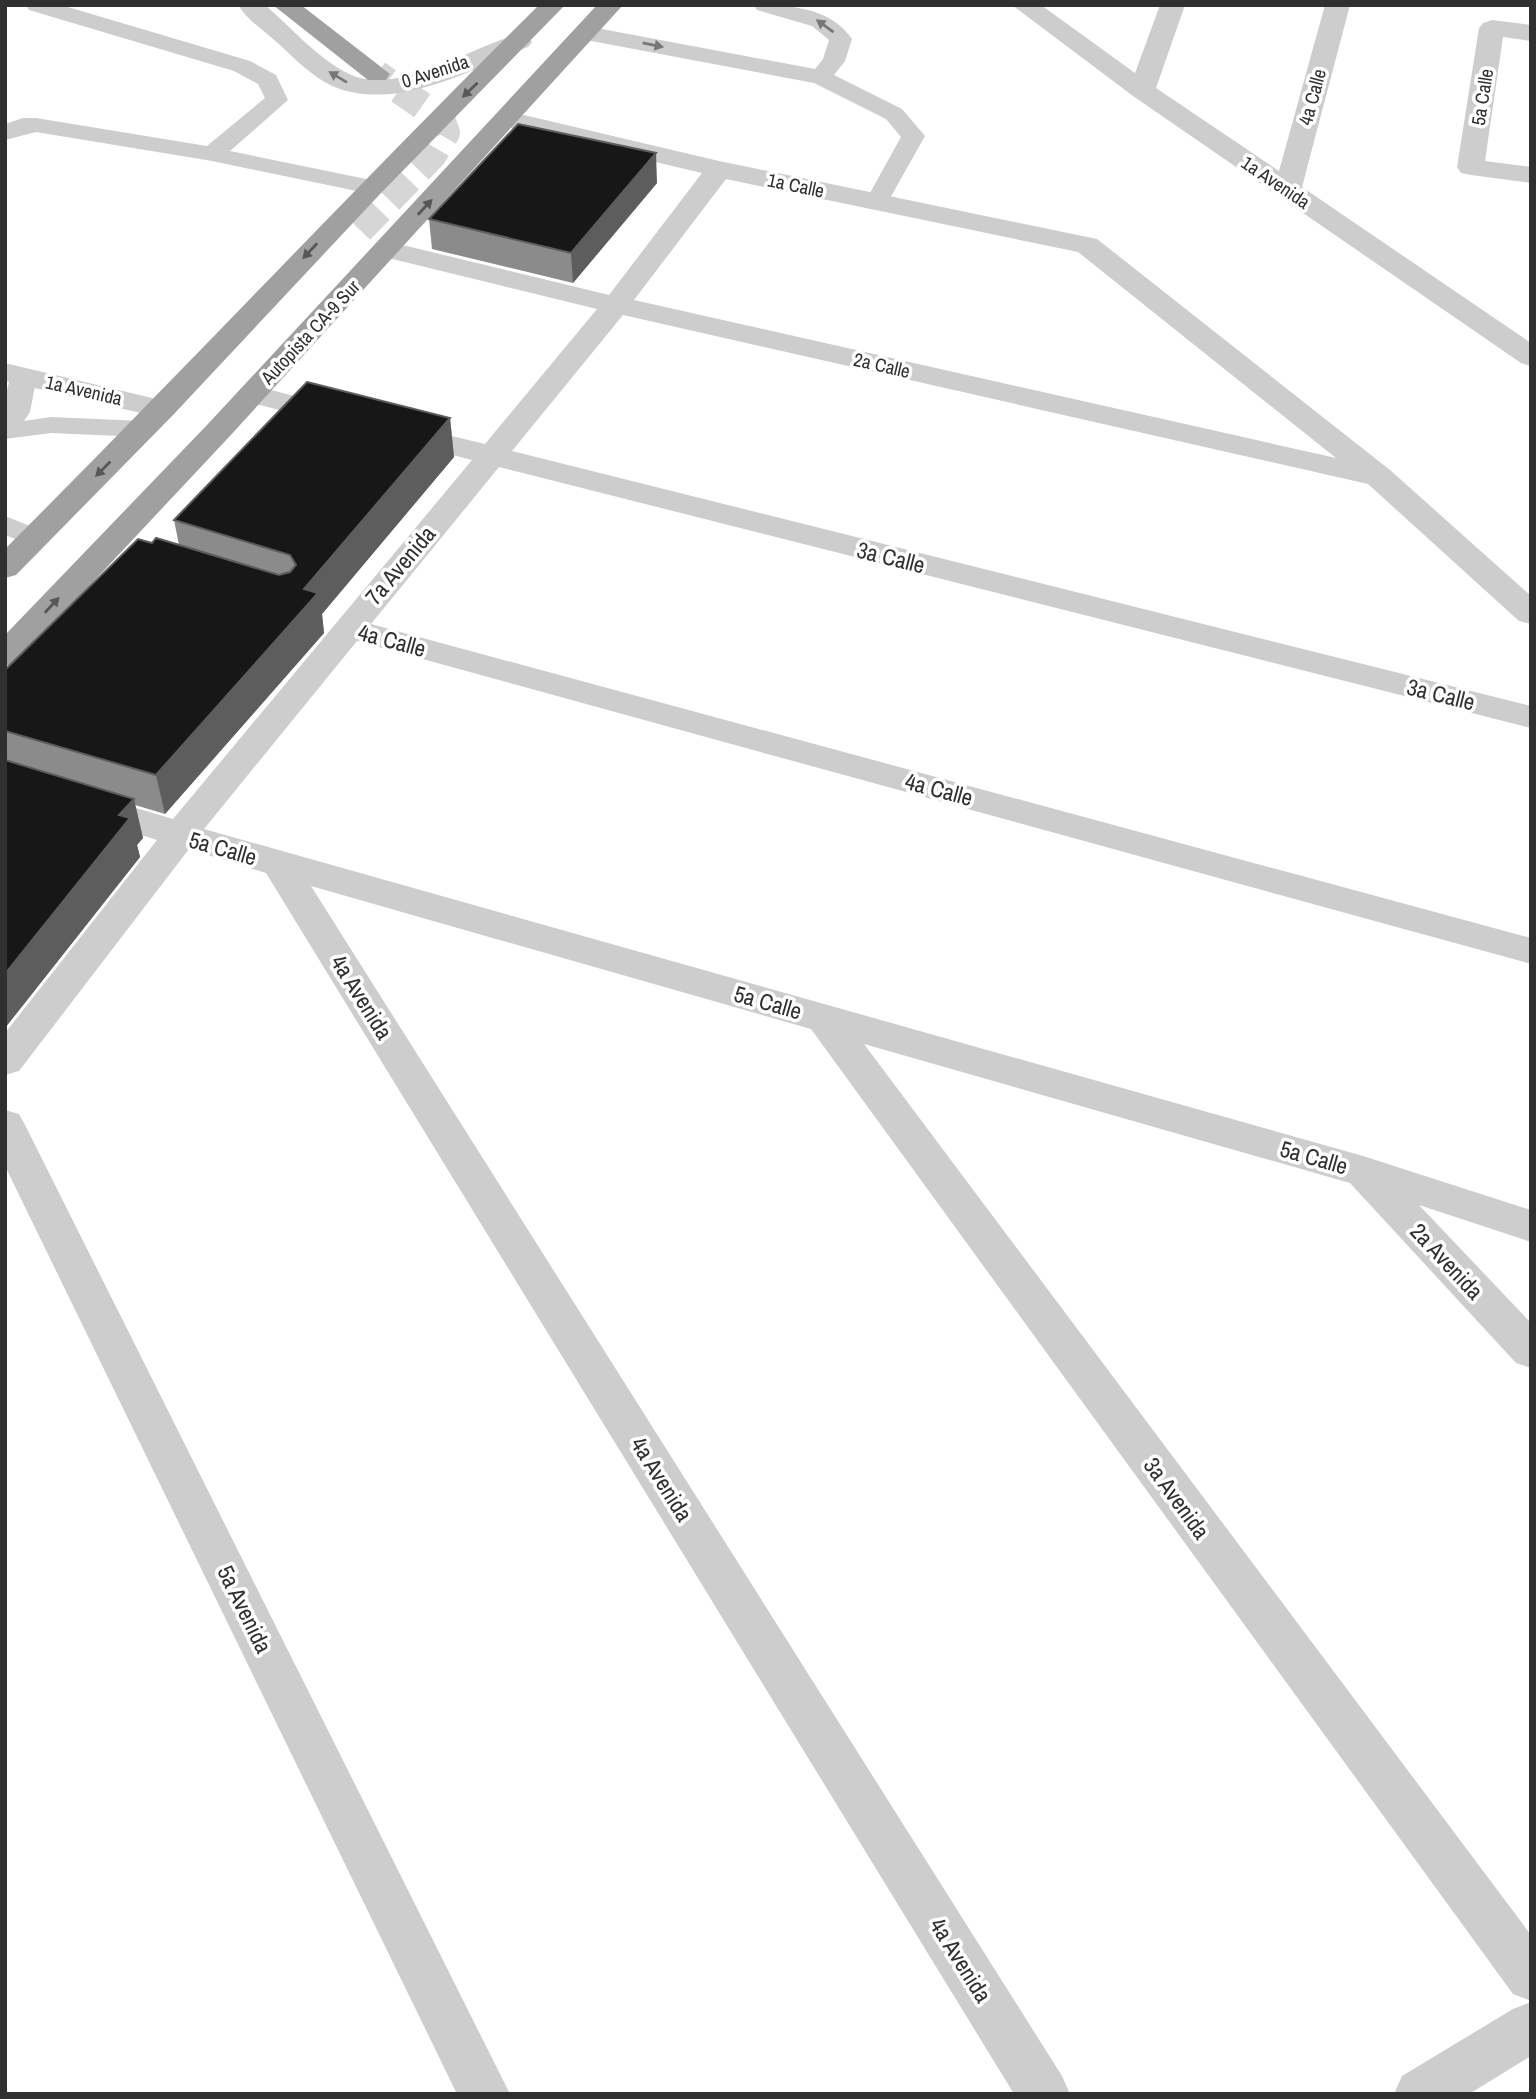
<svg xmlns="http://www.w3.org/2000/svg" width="1536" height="2099" font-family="'Archivo Narrow',sans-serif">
  <rect width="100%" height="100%" fill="#fff"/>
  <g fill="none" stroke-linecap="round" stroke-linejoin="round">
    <!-- trunk-tunnel -->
    <polyline stroke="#d6d6d6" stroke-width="28" stroke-dasharray="28 14" stroke-linecap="butt" points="360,230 433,155 446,133 441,119 377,74"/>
    <!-- service -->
    <g fill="#cdcdcd" fill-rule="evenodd">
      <polygon points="26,5 61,5 250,61 276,75 288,100 230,151 371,180 379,182 383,187 379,192 371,194 212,161 36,132 5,140 5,124 23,118 36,118 207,146 265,98 258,84 234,71 29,10"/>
      <path d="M754 5C789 5 830 7 852 39L845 61 834 75 902 109 925 136 885 207H869L865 202 901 137 886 119 814 83 586 40 575 33 586 26 815 69 823 59 829 40 812 26 757 10Z"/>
      <path d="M24 368 33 371 37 376 30 412 24 421 51 417 143 421 152 423 156 429 152 435 143 437 51 433 5 439C5 418 2 389 15 371Z"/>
      <polygon points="5,516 45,532 49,538 45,544 35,547 5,535"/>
    </g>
    <!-- minor -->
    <g fill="#cdcdcd" fill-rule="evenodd">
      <polygon points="1012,5 1041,5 1135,73 1160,5 1185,5 1156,88 1279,171 1325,5 1350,5 1302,187 1531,343 1531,366 1521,363 1133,96"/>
      <polygon points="1492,20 1531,25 1531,41 1503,37 1485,161 1531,167 1531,183 1471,175 1461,173 1457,167 1479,28 1483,23"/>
      <path d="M507 111 719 161 1097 239 1390 470 1531 596V624L1519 621 1368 484 623 315 512 451 1531 706V728L499 467 371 624 1531 938V964L357 641 204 829 1363 1156 1531 1210V1242L1419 1205 1531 1323V1368L1516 1363 1350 1183 864 1044 1531 1935V2001L1513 1994 811 1029 311 886 1062 2076 1070 2094H1014L266 873 189 849 19 1071 5 1075V1033L157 840 5 793V769L173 819 472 460 391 439 387 433 391 427 402 424 485 444 597 309 376 255 372 249 376 243 386 241 609 295 702 173 498 125 494 119 498 113ZM726 179 1078 252 1336 458 634 300Z"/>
      <polygon points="252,385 348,410 352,416 348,422 337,425 241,400 237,394 241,388"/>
      <polygon points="5,1110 19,1114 25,1125 510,2094 457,2094 5,1166"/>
      <polygon points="1531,2002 1531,2056 1469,2094 1394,2094 1402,2076 1513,2009"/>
    </g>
    <!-- tertiary -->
    <g fill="#cdcdcd" fill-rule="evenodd">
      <path d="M238 5H265C292 28 317 58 349 74 397 97 472 46 519 34L528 37 532 42 528 47C470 70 395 113 332 86 313 77 296 60 281 46 267 33 248 21 238 5Z"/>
      <polygon points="5,363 173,403 177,409 173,415 162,418 5,381"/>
    </g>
    <!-- trunk -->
    <g fill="#a0a0a0" fill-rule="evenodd">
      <polygon points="273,5 301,5 390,74 386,80 368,80"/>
      <path d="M539 5H565L381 193 173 415 16 575 5 578V549C185 369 358 184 539 5Z"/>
      <polygon points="597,5 623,5 229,437 17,663 5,666 5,635 207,425"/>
    </g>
  </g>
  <!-- wall -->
  <g fill="#8b8b8b">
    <polygon points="657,183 573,283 432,249 429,219"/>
    <polygon points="450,418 454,457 322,614 324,633 165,814 135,805 143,838 137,845 140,857 5,1028 5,670 152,543 179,545 174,520"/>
  </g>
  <!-- shaded-wall -->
  <g fill="#5d5d5d">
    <polygon points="656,153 657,183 573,283 571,253"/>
    <polygon points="450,418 454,457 322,614 324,633 165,814 156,775 304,589"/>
    <polygon points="134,799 143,838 137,845 140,857 5,1028 5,974 119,815"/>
  </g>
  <!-- building -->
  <g fill="#171717" stroke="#5d5d5d" stroke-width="2">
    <polygon points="518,124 656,153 571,253 429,219"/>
    <polygon points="307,382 450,418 304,589 318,593 156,775 5,731 5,670 138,539 152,543 156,538 279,575 290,572 296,565 290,555 174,520"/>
    <polygon points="5,760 134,799 119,815 130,818 5,974"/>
  </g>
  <!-- one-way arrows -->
  <defs><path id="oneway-solid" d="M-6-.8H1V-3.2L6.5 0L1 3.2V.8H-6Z" transform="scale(1.75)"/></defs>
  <g fill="#777">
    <use href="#oneway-solid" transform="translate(825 26) rotate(-144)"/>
    <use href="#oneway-solid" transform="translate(653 45) rotate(11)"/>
    <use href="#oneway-solid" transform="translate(338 77) rotate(-149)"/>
  </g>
  <g fill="#575757">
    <use href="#oneway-solid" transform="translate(470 90) rotate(136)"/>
    <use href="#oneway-solid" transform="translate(425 207) rotate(-47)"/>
    <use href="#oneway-solid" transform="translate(310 251) rotate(133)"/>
    <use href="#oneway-solid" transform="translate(103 469) rotate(135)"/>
    <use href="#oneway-solid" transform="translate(52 605) rotate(-47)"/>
  </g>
  <g text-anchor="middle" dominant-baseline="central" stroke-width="7" stroke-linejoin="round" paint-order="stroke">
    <!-- far-street labels -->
    <g font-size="19" fill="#303030" stroke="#fff">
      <text transform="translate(435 71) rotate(-18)">0 Avenida</text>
      <text transform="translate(1312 97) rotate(-75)">4a Calle</text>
      <text transform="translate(1482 97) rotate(-81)">5a Calle</text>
      <text transform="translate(1276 182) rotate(34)">1a Avenida</text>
      <text transform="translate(796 185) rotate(12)">1a Calle</text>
      <text transform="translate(310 332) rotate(-47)">Autopista CA-9 Sur</text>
      <text transform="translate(882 365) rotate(13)">2a Calle</text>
      <text transform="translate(84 390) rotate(13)">1a Avenida</text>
    </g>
    <!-- street labels -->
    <g font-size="23" fill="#303030" stroke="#fff">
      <text transform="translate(891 557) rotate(14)">3a Calle</text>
      <text transform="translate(400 565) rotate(-50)">7a Avenida</text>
      <text transform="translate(392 640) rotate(15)">4a Calle</text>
      <text transform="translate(1441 694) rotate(14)">3a Calle</text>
      <text transform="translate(939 789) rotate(15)">4a Calle</text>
      <text transform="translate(223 848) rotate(16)">5a Calle</text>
      <text transform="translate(362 997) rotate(58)">4a Avenida</text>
      <text transform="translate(768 1002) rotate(16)">5a Calle</text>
      <text transform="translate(1314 1157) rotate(16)">5a Calle</text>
      <text transform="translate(1447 1261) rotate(47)">2a Avenida</text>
      <text transform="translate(662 1479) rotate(58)">4a Avenida</text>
      <text transform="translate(1177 1498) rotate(54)">3a Avenida</text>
      <text transform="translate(245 1609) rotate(64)">5a Avenida</text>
      <text transform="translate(961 1960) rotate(58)">4a Avenida</text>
    </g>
  </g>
  <!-- border -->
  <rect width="1536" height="2099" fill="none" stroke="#303030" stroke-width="14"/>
</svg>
